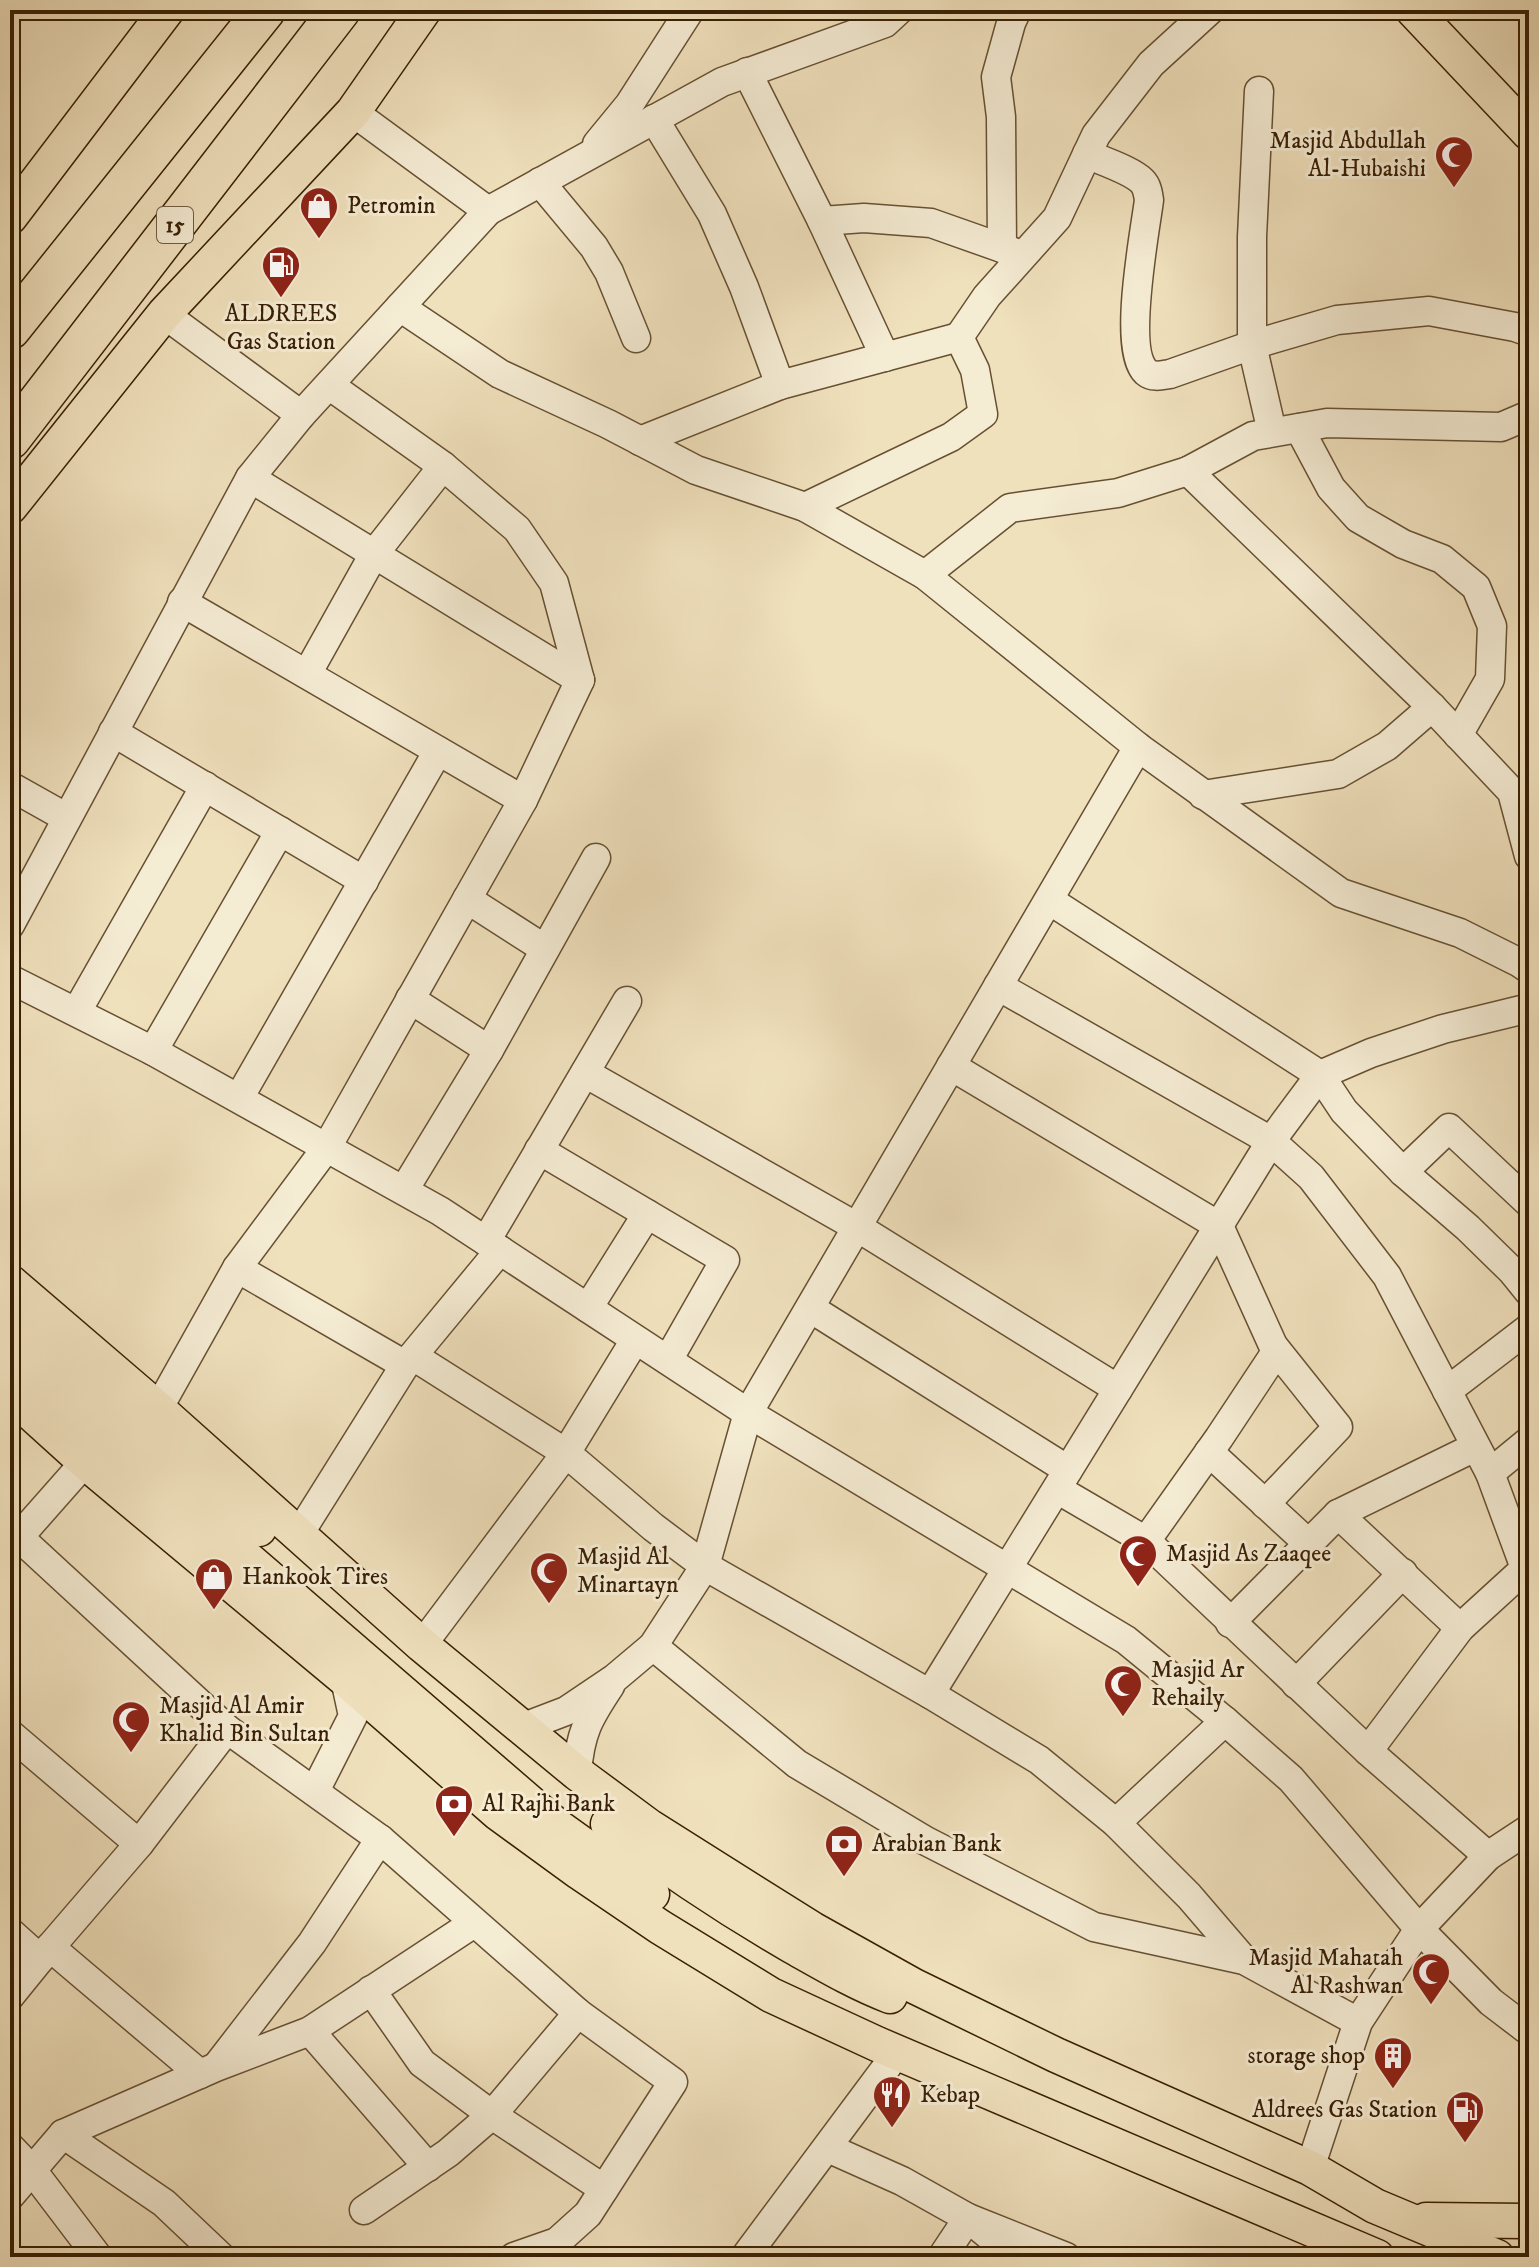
<svg xmlns="http://www.w3.org/2000/svg" width="1539" height="2267" font-family="'IM FELL DW Pica',serif">
  <rect width="100%" height="100%" fill="#f0e1bd"/>
  <filter id="stains"><feTurbulence type="fractalNoise" baseFrequency=".0025" numOctaves="4"/><feColorMatrix values="0 0 0 0 .2 0 0 0 0 .09 0 0 0 0 .02 0 0 0 .5 -.17"/></filter>
  <radialGradient id="worn" r=".72"><stop offset=".6" stop-color="#630" stop-opacity="0"/><stop offset="1" stop-color="#630" stop-opacity=".3"/></radialGradient>
  <g fill="none" stroke-linecap="round" stroke-linejoin="round">
    <defs>
      <g id="minor">
        <polyline points="747,72 822,221 885,357"/>
        <polyline points="1259,91 1252,237 1252,345 1272,432"/>
        <polyline points="353,112 488,211"/>
        <polyline points="654,119 712,214 744,287 780,385"/>
        <polyline points="597,144 629,105 690,10"/>
        <path d="M1087 154C1102 161 1131 170 1142 181 1147 186 1148 193 1149 200 1145 232 1122 349 1146 372 1153 378 1163 375 1170 374L1252 345 1337 320 1429 311 1515 327 1529 332"/>
        <polyline points="540,182 594,247 609,272 636,338"/>
        <polyline points="822,221 864,218 931,223 1016,253"/>
        <polyline points="1002,248 1001,117 996,77 1011,23 1017,10"/>
        <polyline points="400,307 500,374 608,424 696,470 805,507 925,575 1138,747 1341,893 1460,933 1520,963 1529,969"/>
        <polyline points="164,314 301,415"/>
        <polyline points="959,337 987,296 1057,218 1096,135 1151,64 1210,10"/>
        <polyline points="329,385 443,466 517,529 554,583 580,680"/>
        <polyline points="1299,428 1331,488 1358,518 1403,544 1442,559 1476,587 1492,626 1490,679 1458,735"/>
        <polyline points="640,441 780,385 959,337 975,370 983,414 951,437 805,507"/>
        <polyline points="1188,471 1432,707 1512,792 1529,856"/>
        <polyline points="925,575 1010,508 1118,493 1188,471 1253,436 1327,423 1501,427 1529,415"/>
        <polyline points="182,602 523,800"/>
        <polyline points="307,674 374,554 443,466"/>
        <polyline points="113,732 364,881"/>
        <polyline points="10,786 67,818"/>
        <polyline points="1203,795 1338,774 1387,746 1432,707"/>
        <polyline points="467,899 545,949"/>
        <polyline points="1049,900 1320,1075 1344,1111 1403,1172 1468,1228 1512,1271 1529,1292"/>
        <polyline points="10,925 250,478 301,415 488,211 722,82 885,23 899,10"/>
        <polyline points="10,979 153,1051 440,1211 748,1413 1126,1640 1225,1721 1291,1779 1419,1929 1491,2002 1529,2031"/>
        <polyline points="998,986 1271,1141 1311,1177 1387,1276 1490,1473 1529,1579"/>
        <polyline points="77,1011 205,786"/>
        <polyline points="489,1050 596,858"/>
        <polyline points="153,1051 280,831"/>
        <polyline points="951,1066 1219,1226 1276,1352 1219,1438 1146,1541"/>
        <polyline points="585,1073 857,1227 1118,1389"/>
        <polyline points="239,1098 438,751"/>
        <polyline points="539,1150 725,1260 668,1360"/>
        <polyline points="1403,1172 1449,1128 1529,1203"/>
        <polyline points="404,1190 489,1050 410,999"/>
        <polyline points="486,1241 627,1001"/>
        <polyline points="237,1268 405,1365"/>
        <polyline points="588,1308 647,1214"/>
        <polyline points="810,1308 1068,1470"/>
        <polyline points="635,1340 566,1453 653,1527 705,1566 930,1694 1039,1760 1116,1823 1189,1896 1244,1960"/>
        <polyline points="413,1356 566,1453 422,1645"/>
        <polyline points="1447,1391 1529,1328"/>
        <polyline points="158,1409 237,1268 327,1147 523,800 580,680 250,478"/>
        <polyline points="1209,1452 1309,1544"/>
        <polyline points="1490,1473 1529,1441"/>
        <polyline points="1057,1489 1146,1541 1368,1751 1488,1856"/>
        <polyline points="1265,1504 1338,1427 1275,1348"/>
        <polyline points="1338,1514 1460,1628"/>
        <polyline points="10,1529 227,1729 380,1839 578,2013 673,2082 588,2214 557,2242 514,2257"/>
        <polyline points="299,1534 405,1365 500,1250"/>
        <polyline points="10,1547 85,1462"/>
        <polyline points="1230,1623 1338,1514 1475,1447"/>
        <polyline points="653,1646 797,1764 926,1841 1094,1927 1244,1960 1358,2022"/>
        <polyline points="1296,1684 1403,1573"/>
        <polyline points="930,1694 1271,1141 1320,1075 1371,1053 1443,1029 1529,1008"/>
        <polyline points="524,1727 566,1711 615,1678 653,1646 705,1566 748,1413 1138,747"/>
        <polyline points="10,1734 139,1844"/>
        <polyline points="1368,1751 1460,1628 1529,1565"/>
        <path d="M577 1773C580 1733 588 1719 610 1686"/>
        <polyline points="315,1791 353,1716 345,1679"/>
        <polyline points="1116,1823 1225,1721"/>
        <polyline points="10,1932 40,1959"/>
        <polyline points="50,1947 200,2074"/>
        <polyline points="371,1990 422,2063 492,2115 604,2189"/>
        <polyline points="10,1996 40,1959 139,1844 227,1729"/>
        <polyline points="310,2031 428,2167"/>
        <polyline points="217,2066 312,1943 380,1839"/>
        <polyline points="63,2134 164,2203 221,2257"/>
        <polyline points="10,2147 32,2170 98,2257"/>
        <polyline points="828,2148 902,2181 968,2218 1015,2257"/>
        <polyline points="1310,2168 1358,2022 1419,1929 1488,1856 1529,1829"/>
        <polyline points="10,2196 63,2134 216,2067 310,2031 474,1923"/>
        <polyline points="364,2210 448,2153 492,2115 578,2013"/>
        <polyline points="745,2257 897,2053"/>
        <polyline points="942,2257 968,2218 1066,2257"/>
      </g>
      <g id="major">
        <polyline points="1413,10 1529,133"/>
        <polyline points="10,217 167,10"/>
        <polyline points="10,507 164,314 353,112 424,10"/>
        <polyline points="10,1282 158,1409 422,1645 577,1773 650,1827 812,1929 914,1986 1056,2055 1310,2168 1375,2206 1497,2257"/>
        <polyline points="10,1316 259,1529"/>
        <polyline points="10,1354 557,1826 652,1894"/>
        <polyline points="10,1394 85,1462 345,1679 498,1813 579,1872 660,1927 771,1995 877,2044 1377,2257"/>
        <path d="M608 1824C667 1868 728 1909 792 1946 824 1964 856 1983 890 1996"/>
        <polyline points="1426,2220 1529,2221"/>
      </g>
      <g id="highway">
        <polyline points="10,329 265,10"/>
        <polyline points="10,439 340,10"/>
      </g>
    </defs>
    <!-- minor casing -->
    <use href="#minor" stroke="#675032" stroke-width="31"/>
    <!-- major casing -->
    <use href="#major" stroke="#391f04" stroke-width="37"/>
    <!-- highway casing -->
    <use href="#highway" stroke="#391f04" stroke-width="43"/>
    <!-- minor -->
    <use href="#minor" stroke="#f5ecd4" stroke-width="28"/>
    <!-- major -->
    <use href="#major" stroke="#f0e1bd" stroke-width="34"/>
    <!-- highway -->
    <use href="#highway" stroke="#f0e1bd" stroke-width="40"/>
  </g>
  <!-- icons -->
  <defs>
    <symbol id="mosque-pin" viewBox="-11 -11 22 30"><path d="M0 17L-7.5 6A9.5 9.5 0 1 1 7.5 6Z" fill="#8f2418" stroke="#f5ecd4"/><path d="M3.5-4.9A6 6 0 1 0 3.5 4.9A5 5 0 1 1 3.5-4.9Z" fill="#fff"/></symbol>
    <symbol id="shop-pin" viewBox="-11 -11 22 30"><path d="M0 17L-7.5 6A9.5 9.5 0 1 1 7.5 6Z" fill="#8f2418" stroke="#f5ecd4"/><path d="M-5-2.5h2.3a2.7 3.5 0 0 1 5.4 0H5L5.5 6h-11ZM-1.5-2.5h3a1.5 2.3 0 0 0-3 0Z" fill="#fff"/></symbol>
    <symbol id="fuel-pin" viewBox="-11 -11 22 30"><path d="M0 17L-7.5 6A9.5 9.5 0 1 1 7.5 6Z" fill="#8f2418" stroke="#f5ecd4"/><path d="M-5.5-6h7V0h2V4h1.3V-2.5L3-4.5l.8-.8L6-3V5H2.5V1h-1V6h-7ZM-4.2-4.7v3.2H.2V-4.7Z" fill="#fff"/></symbol>
    <symbol id="bank-pin" viewBox="-11 -11 22 30"><path d="M0 17L-7.5 6A9.5 9.5 0 1 1 7.5 6Z" fill="#8f2418" stroke="#f5ecd4"/><path d="M-6-4H6V4H-6ZM0-2.3a2.3 2.3 0 1 0 0 4.6a2.3 2.3 0 1 0 0-4.6Z" fill="#fff"/></symbol>
    <symbol id="building-pin" viewBox="-11 -11 22 30"><path d="M0 17L-7.5 6A9.5 9.5 0 1 1 7.5 6Z" fill="#8f2418" stroke="#f5ecd4"/><path d="M-4-6H4V6H1V3H-1V6H-4ZM-2.5-4.3h1.7v1.8h-1.7ZM.8-4.3h1.7v1.8H.8ZM-2.5-1h1.7V.8h-1.7ZM.8-1h1.7V.8H.8Z" fill="#fff"/></symbol>
    <symbol id="restaurant-pin" viewBox="-11 -11 22 30"><path d="M0 17L-7.5 6A9.5 9.5 0 1 1 7.5 6Z" fill="#8f2418" stroke="#f5ecd4"/><path d="M-5-6h1v4h1v-4h1v4h1v-4h1v5L-1.5 .5V6h-2V.5L-5-1ZM5-6V6H3V1.5H1.5Q1.5-4 5-6Z" fill="#fff"/></symbol>
  </defs>
  <g fill-rule="evenodd">
    <use href="#mosque-pin" x="1432" y="133" width="44" height="60"/>
    <use href="#shop-pin" x="297" y="184" width="44" height="60"/>
    <use href="#fuel-pin" x="259" y="243" width="44" height="60"/>
    <use href="#mosque-pin" x="1116" y="1532" width="44" height="60"/>
    <use href="#mosque-pin" x="527" y="1549" width="44" height="60"/>
    <use href="#shop-pin" x="192" y="1555" width="44" height="60"/>
    <use href="#mosque-pin" x="1101" y="1662" width="44" height="60"/>
    <use href="#mosque-pin" x="109" y="1698" width="44" height="60"/>
    <use href="#bank-pin" x="432" y="1782" width="44" height="60"/>
    <use href="#bank-pin" x="822" y="1822" width="44" height="60"/>
    <use href="#mosque-pin" x="1409" y="1950" width="44" height="60"/>
    <use href="#building-pin" x="1371" y="2034" width="44" height="60"/>
    <use href="#restaurant-pin" x="870" y="2073" width="44" height="60"/>
    <use href="#fuel-pin" x="1443" y="2088" width="44" height="60"/>
  </g>
  <g text-anchor="middle" dominant-baseline="central" stroke-width="6" stroke-linejoin="round" paint-order="stroke">
    <!-- shield labels -->
    <rect fill="#f5ecd4" stroke="#715c42" stroke-width="2" x="157" y="207" width="36" height="36" rx="6"/>
    <g font-size="22" font-weight="bold" fill="#391f04">
      <text x="175" y="225">15</text>
    </g>
    <!-- poi labels -->
    <g font-size="24" fill="#391f04" stroke="#f5ecd4" text-anchor="start">
      <text x="1426" y="141" text-anchor="end">Masjid Abdullah<tspan x="1426" dy="28">Al-Hubaishi</tspan></text>
      <text x="347" y="206">Petromin</text>
      <text x="281" y="314" text-anchor="middle">ALDREES<tspan x="281" dy="28">Gas Station</tspan></text>
      <text x="1166" y="1554">Masjid As Zaaqee</text>
      <text x="577" y="1557">Masjid Al<tspan x="577" dy="28">Minartayn</tspan></text>
      <text x="242" y="1577">Hankook Tires</text>
      <text x="1151" y="1670">Masjid Ar<tspan x="1151" dy="28">Rehaily</tspan></text>
      <text x="159" y="1706">Masjid Al Amir<tspan x="159" dy="28">Khalid Bin Sultan</tspan></text>
      <text x="482" y="1804">Al Rajhi Bank</text>
      <text x="872" y="1844">Arabian Bank</text>
      <text x="1403" y="1958" text-anchor="end">Masjid Mahatah<tspan x="1403" dy="28">Al Rashwan</tspan></text>
      <text x="1365" y="2056" text-anchor="end">storage shop</text>
      <text x="920" y="2095">Kebap</text>
      <text x="1437" y="2110" text-anchor="end">Aldrees Gas Station</text>
    </g>
  </g>
  <!-- margin -->
  <rect width="1539" height="2267" fill="none" stroke="#f0e1bd" stroke-width="40"/>
  <rect x="12" y="12" width="1515" height="2243" fill="none" stroke="#391f04" stroke-width="4"/>
  <rect x="20" y="20" width="1499" height="2227" fill="none" stroke="#391f04" stroke-width="2"/>
  <rect width="100%" height="100%" filter="url(#stains)"/>
  <rect width="100%" height="100%" fill="url(#worn)"/>
</svg>
